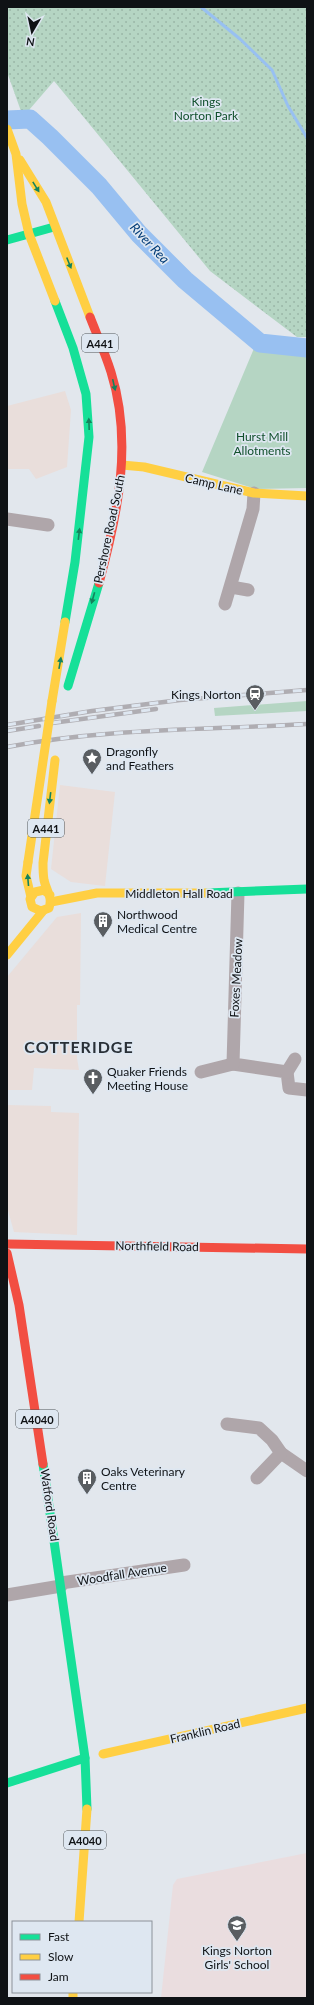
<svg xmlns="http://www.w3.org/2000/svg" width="314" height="2005" font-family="Lato,sans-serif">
  <defs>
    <pattern id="park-dots" width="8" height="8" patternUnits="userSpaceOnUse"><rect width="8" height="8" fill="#b5d5c3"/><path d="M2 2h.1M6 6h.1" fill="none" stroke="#9ab6a7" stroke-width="1.8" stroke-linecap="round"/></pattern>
  </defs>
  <rect width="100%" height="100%" fill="#e2e7ed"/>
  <!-- commercial -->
  <g fill="#e9dedb">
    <polygon points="65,391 71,410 67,467 36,479 29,469 7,469 7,406"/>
    <polygon points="60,785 115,792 105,886 71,882 51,869"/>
    <polygon points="81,913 80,1005 77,1005 77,1058 79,1070 34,1068 32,1090 7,1090 7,977 57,917"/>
    <polygon points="7,1105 51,1106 51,1112 79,1113 77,1235 14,1232 7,1207"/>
  </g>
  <!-- education -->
  <polygon fill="#eadddf" points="307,1853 307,1998 161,1998 173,1885 177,1879"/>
  <!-- green -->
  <g fill="#b5d5c3">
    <polygon points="255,346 290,352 307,353 307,488 256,489 202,472"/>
    <polygon points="307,701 307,711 215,716 214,708"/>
  </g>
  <!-- park -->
  <polygon fill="url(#park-dots)" points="7,7 307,7 307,337 297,337 210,271 54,81 29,110 22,114 7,72"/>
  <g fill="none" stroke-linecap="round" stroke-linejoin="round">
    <!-- stream -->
    <polyline stroke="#98c0f1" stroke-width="3" points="201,7 240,39 272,70 288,106 307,138"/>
    <!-- river -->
    <polyline stroke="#98c0f1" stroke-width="19" points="7,120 30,119 50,137 99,186 139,234 185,280 260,343 307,348"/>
    <!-- street -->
    <g stroke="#afa6aa" stroke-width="13">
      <polyline points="7,519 48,525"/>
      <polyline points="231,587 248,590"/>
      <polyline points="225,604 253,509 254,493"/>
      <polyline points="238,893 233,1064 287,1072 289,1088 307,1090"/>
      <polyline points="201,1072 233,1064"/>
      <polyline points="287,1072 295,1059"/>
      <polyline points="227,1424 259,1428 272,1440 281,1453 307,1471"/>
      <polyline points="257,1478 281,1453"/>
      <polyline points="61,1583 184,1565"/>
      <polyline points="7,1595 61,1586"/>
    </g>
    <!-- fast -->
    <g stroke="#16e098" stroke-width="9">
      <polyline points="7,240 54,227"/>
      <polyline points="55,301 73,348 86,394 89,437 75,562 65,622"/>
      <polyline points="68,686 99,583"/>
      <polyline points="207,893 307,889"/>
      <polyline points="43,1464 85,1758 87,1809"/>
      <polyline points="7,1783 85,1758"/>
    </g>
    <!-- slow -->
    <g stroke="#ffcf43" stroke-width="9">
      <polyline points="7,129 16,154 22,204 29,234 55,301"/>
      <polyline points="20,160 46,202 90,317"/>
      <polyline points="122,465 144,467 254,493 307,496"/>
      <polyline points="52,701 65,622"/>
      <polyline points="28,862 26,876 31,897"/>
      <path d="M50 895 44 890 35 892 30 899 32 907 41 911 49 908C53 897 46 890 44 880 43 874 43 868 43 863L55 760"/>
      <polyline points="51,902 97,893 207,893"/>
      <polyline points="7,955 43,911"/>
      <polyline points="103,1754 307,1708"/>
      <polyline points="79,1922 87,1809"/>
      <polyline points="73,1992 73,1998"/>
    </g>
    <!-- jam -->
    <g stroke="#f24e42" stroke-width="9">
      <path d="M90 317C97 335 105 353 111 372 133 442 118 514 99 583"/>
      <polyline points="7,1244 307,1249"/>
      <polyline points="7,1253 19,1305 43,1464"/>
    </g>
    <defs>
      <g id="rail">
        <polyline points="52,723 156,709"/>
        <polyline points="7,725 92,711 180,700 307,690"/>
        <polyline points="7,731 39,726"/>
        <path d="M7 747C106 728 207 730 307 724"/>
      </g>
    </defs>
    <!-- rail casing -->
    <use href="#rail" stroke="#afadb2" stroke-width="4.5"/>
    <!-- rail -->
    <use href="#rail" stroke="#dee7f1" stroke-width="3" stroke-dasharray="9" stroke-linecap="butt"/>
    <!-- slow-bridge -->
    <polyline stroke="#ffcf43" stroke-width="9" points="28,862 52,701"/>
  </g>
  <!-- one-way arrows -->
  <defs><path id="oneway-solid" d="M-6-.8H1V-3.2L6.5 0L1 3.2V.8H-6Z"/></defs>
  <g fill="#13835d">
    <use href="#oneway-solid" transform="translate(36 187) rotate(58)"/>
    <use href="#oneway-solid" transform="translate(69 263) rotate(68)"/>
    <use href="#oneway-solid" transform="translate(114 385) rotate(77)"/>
    <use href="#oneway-solid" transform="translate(89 424) rotate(-92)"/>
    <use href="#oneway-solid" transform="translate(79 534) rotate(-83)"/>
    <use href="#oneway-solid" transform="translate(93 598) rotate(106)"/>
    <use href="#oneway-solid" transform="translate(60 663) rotate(-80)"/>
    <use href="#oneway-solid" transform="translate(50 798) rotate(97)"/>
    <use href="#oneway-solid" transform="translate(28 880) rotate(-95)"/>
  </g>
  <!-- icons -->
  <defs>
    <symbol id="station-pin" viewBox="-11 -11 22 30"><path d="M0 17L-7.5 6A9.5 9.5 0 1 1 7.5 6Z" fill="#595d61" stroke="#dee7f1"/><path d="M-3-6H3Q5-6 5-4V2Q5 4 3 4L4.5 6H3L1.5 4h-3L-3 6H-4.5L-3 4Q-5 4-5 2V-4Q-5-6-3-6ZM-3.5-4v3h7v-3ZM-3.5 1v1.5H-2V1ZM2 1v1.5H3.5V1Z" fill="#fff"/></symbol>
    <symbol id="sight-pin" viewBox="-11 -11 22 30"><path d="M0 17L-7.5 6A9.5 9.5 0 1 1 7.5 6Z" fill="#595d61" stroke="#dee7f1"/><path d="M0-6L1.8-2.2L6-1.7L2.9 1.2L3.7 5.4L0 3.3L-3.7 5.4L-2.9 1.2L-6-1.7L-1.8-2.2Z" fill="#fff"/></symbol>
    <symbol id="building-pin" viewBox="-11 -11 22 30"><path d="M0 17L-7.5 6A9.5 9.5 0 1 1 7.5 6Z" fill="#595d61" stroke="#dee7f1"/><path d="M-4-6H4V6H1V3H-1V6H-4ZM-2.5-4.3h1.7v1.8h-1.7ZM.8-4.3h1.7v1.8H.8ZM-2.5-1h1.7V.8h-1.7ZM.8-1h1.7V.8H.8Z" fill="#fff"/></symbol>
    <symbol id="church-pin" viewBox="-11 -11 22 30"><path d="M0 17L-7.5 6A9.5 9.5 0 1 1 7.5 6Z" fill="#595d61" stroke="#dee7f1"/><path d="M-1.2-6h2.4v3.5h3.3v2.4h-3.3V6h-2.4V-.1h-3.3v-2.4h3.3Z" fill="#fff"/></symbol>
    <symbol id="school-pin" viewBox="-11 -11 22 30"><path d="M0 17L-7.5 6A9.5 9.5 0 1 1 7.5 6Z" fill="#595d61" stroke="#dee7f1"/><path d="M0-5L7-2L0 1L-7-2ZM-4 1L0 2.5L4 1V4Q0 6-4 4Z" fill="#fff"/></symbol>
  </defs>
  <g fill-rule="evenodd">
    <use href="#station-pin" x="244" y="683" width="22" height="30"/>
    <use href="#sight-pin" x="81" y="747" width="22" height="30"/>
    <use href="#building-pin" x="92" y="910" width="22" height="30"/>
    <use href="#church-pin" x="82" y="1067" width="22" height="30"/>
    <use href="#building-pin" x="76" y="1467" width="22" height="30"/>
    <use href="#school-pin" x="226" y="1914" width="22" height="30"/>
  </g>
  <g text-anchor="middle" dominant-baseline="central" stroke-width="3.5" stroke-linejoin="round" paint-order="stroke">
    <!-- shield labels -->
    <g fill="#dee7f1" stroke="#4d5257" stroke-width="1">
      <rect x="82" y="334" width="36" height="18" rx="3"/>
      <rect x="28" y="819" width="36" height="18" rx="3"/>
      <rect x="16" y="1410" width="42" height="18" rx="3"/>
      <rect x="64" y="1831" width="42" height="18" rx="3"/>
    </g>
    <g font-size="11" font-weight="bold" fill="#0f1215">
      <text x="100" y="343">A441</text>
      <text x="46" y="828">A441</text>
      <text x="37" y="1419">A4040</text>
      <text x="85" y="1840">A4040</text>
    </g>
    <!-- park labels -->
    <g font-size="12" fill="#11502c" stroke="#dee7f1">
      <text x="206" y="101">Kings<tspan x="206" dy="14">Norton Park</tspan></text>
      <text x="262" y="436">Hurst Mill<tspan x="262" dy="14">Allotments</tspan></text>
    </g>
    <!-- street labels -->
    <g font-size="12" fill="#0f1215" stroke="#dee7f1">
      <text transform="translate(214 484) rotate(13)">Camp Lane</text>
      <text transform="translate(109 529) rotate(-78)">Pershore Road South</text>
      <text x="179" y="893">Middleton Hall Road</text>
      <text transform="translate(236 978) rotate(-87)">Foxes Meadow</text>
      <text transform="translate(157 1246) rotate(1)">Northfield Road</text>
      <text transform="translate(50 1505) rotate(82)">Watford Road</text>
      <text transform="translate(122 1574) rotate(-9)">Woodfall Avenue</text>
      <text transform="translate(205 1731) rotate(-13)">Franklin Road</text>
    </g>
    <!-- poi labels -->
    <g font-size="12" fill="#0f1215" stroke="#dee7f1" text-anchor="start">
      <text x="241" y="694" text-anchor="end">Kings Norton</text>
      <text x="106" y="751">Dragonfly<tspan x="106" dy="14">and Feathers</tspan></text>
      <text x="117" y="914">Northwood<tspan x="117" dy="14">Medical Centre</tspan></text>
      <text x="107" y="1071">Quaker Friends<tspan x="107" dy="14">Meeting House</tspan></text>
      <text x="101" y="1471">Oaks Veterinary<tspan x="101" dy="14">Centre</tspan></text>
      <text x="237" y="1950" text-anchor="middle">Kings Norton<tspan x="237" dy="14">Girls' School</tspan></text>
    </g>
    <!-- water labels -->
    <g font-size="13" font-style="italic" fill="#003b77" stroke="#dee7f1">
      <text transform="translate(150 243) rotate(47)">River Rea</text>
    </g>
    <!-- district labels -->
    <g font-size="16" font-weight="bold" letter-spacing="1" fill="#293037" stroke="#dee7f1">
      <text x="79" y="1046">COTTERIDGE</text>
    </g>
  </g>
  <!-- border -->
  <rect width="314" height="2005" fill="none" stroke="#0f1215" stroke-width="16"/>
  <!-- legend -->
  <rect x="12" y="1921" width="140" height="72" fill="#dee7f1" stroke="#8b9299"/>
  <rect x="20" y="1934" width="20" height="6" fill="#16e098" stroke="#8b9299"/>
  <text x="48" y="1941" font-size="12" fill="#0f1215">Fast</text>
  <rect x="20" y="1954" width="20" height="6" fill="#ffcf43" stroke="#8b9299"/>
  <text x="48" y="1961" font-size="12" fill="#0f1215">Slow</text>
  <rect x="20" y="1974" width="20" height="6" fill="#f24e42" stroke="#8b9299"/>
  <text x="48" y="1981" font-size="12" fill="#0f1215">Jam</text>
  <!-- north arrow -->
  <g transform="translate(32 32) rotate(189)" stroke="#dee7f1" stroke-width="3" paint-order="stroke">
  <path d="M0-3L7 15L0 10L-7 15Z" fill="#0f1215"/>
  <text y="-6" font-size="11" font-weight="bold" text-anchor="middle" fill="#0f1215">N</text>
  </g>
</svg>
